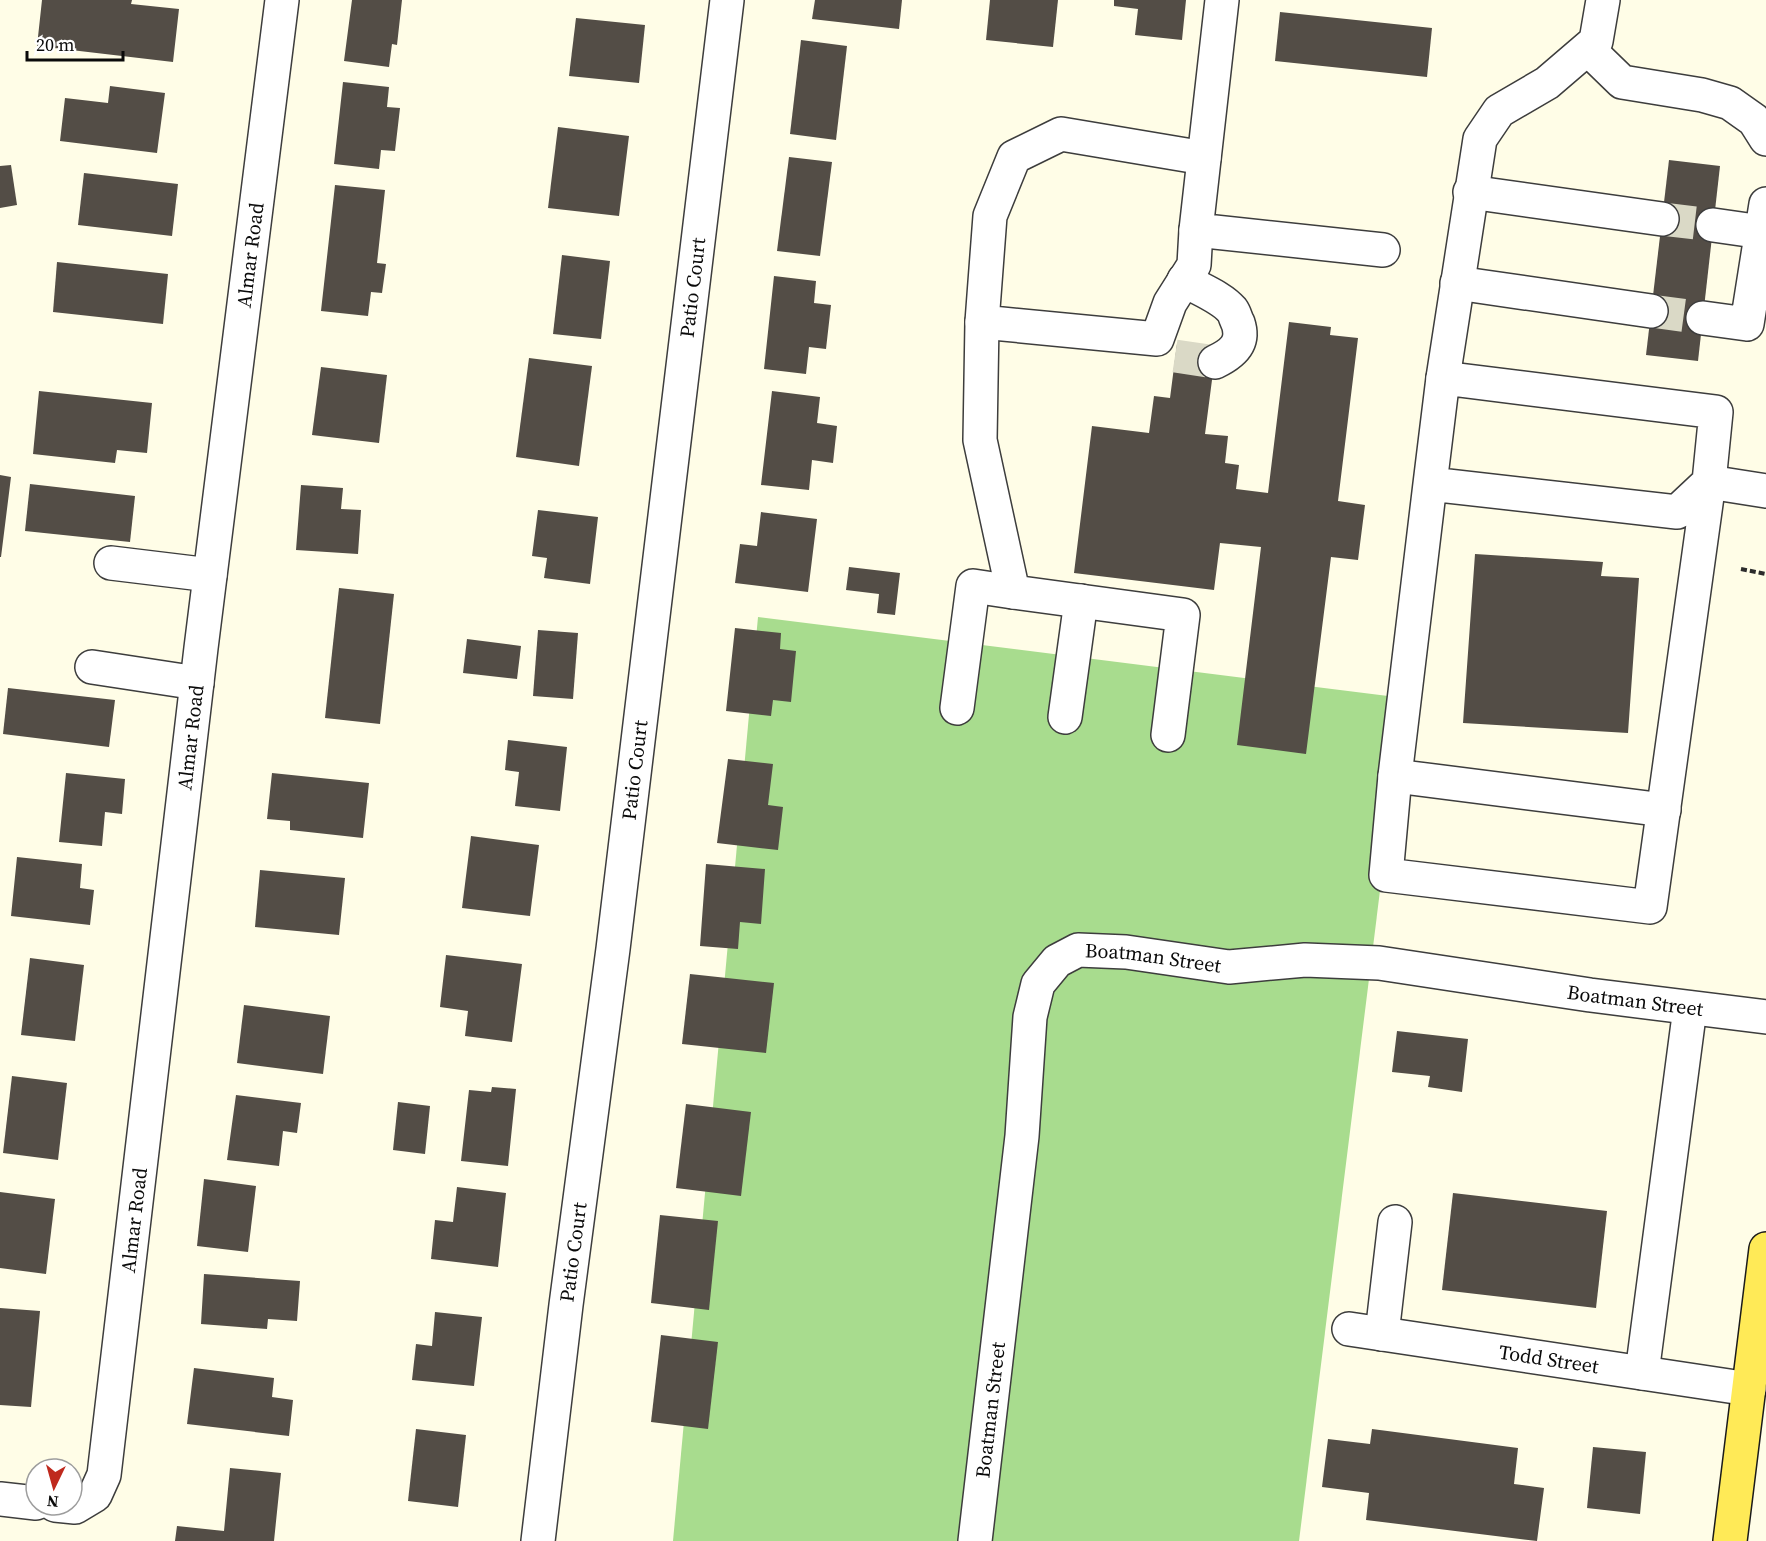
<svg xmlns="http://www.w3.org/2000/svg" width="1766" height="1541" font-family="'Source Serif 4',serif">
  <rect width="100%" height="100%" fill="#fffde7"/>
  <!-- forest -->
  <polygon fill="#a8dc8e" points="758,617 1404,698 1299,1541 673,1541"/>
  <!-- building -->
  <g fill="#534d46">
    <polygon points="42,0 132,0 131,4 179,9 173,62 37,46"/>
    <polygon points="352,0 402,0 397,45 392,44 389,67 344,61"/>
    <polygon points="815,0 902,0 899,29 812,19"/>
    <polygon points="990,0 1058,0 1053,47 986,40"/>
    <polygon points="1114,0 1186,0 1182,40 1135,35 1138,9 1114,6"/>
    <polygon points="1280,12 1432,28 1427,77 1275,61"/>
    <polygon points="576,18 645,25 639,83 569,76"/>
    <polygon points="801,40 847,46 836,140 790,134"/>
    <polygon points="343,82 389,87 387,107 400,108 395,151 381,150 379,169 334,164"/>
    <polygon points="110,86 165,93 157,153 60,141 65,98 108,103"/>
    <polygon points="558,127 629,136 619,216 548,208"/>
    <polygon points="789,157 832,162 820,256 777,251"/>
    <polygon points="1669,160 1720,166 1698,361 1646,355"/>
    <polygon points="11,165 17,205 0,208 0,166"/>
    <polygon points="84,173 178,184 172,236 78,225"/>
    <polygon points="335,185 385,190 377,263 386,264 382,293 371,292 368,316 321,311"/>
    <polygon points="562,255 610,261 601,339 553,334"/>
    <polygon points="57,262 168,274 163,324 53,312"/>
    <polygon points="774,276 816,281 814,303 831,305 826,349 809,347 806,374 764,369"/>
    <polygon points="1289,322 1331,327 1330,335 1358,338 1338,501 1365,505 1358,560 1331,557 1306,754 1237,745 1261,547 1220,543 1214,590 1074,573 1092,426 1149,433 1154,396 1170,398 1177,344 1216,349 1205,434 1228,436 1225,463 1239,465 1236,489 1268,493"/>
    <polygon points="529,358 592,366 579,466 516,457"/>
    <polygon points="321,367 387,375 379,443 312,435"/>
    <polygon points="39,391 152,403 147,453 117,450 115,463 33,454"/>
    <polygon points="772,391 820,397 817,423 837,426 833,463 812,460 809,490 761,485"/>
    <polygon points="0,475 11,477 1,557 0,557"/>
    <polygon points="30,484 135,496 130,542 25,531"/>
    <polygon points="301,485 343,488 341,509 361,510 358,554 296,550"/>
    <polygon points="538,510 598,517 590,584 544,578 547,558 532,556"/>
    <polygon points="761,512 817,519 808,592 735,583 740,544 757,546"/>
    <polygon points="1475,554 1603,562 1601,576 1639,578 1628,733 1463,723"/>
    <polygon points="849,567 900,573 895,615 877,613 879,594 846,590"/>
    <polygon points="339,588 394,594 380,724 325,718"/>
    <polygon points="735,628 781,633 780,649 796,651 791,702 773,700 771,716 726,711"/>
    <polygon points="538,630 578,633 573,699 533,696"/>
    <polygon points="467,639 521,646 517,679 463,673"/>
    <polygon points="8,688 115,700 109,747 3,734"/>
    <polygon points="508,740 567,747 560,811 515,806 519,772 505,770"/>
    <polygon points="728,759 773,764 768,805 783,807 778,850 717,843"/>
    <polygon points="66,773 125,779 122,814 105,812 102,846 59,842"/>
    <polygon points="272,773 369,783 363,838 290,830 290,821 267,819"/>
    <polygon points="471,836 539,845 530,916 462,908"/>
    <polygon points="17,857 82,864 80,888 94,890 90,925 11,916"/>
    <polygon points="706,864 765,869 761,924 740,922 738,949 700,946"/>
    <polygon points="260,870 345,878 339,935 255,927"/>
    <polygon points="446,955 522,964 512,1042 465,1036 468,1011 440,1007"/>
    <polygon points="30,958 84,965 75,1041 21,1035"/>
    <polygon points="690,974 774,983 766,1053 682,1044"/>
    <polygon points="244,1005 330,1016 323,1074 237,1063"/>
    <polygon points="1397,1031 1468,1039 1462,1092 1428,1087 1430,1076 1392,1072"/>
    <polygon points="12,1076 67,1083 58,1160 3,1153"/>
    <polygon points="492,1087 516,1089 508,1166 461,1161 469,1090 491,1092"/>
    <polygon points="236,1095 301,1103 297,1133 283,1131 279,1166 227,1160"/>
    <polygon points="398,1102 430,1106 425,1154 393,1150"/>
    <polygon points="686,1104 751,1112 741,1196 676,1188"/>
    <polygon points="204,1179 256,1186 248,1252 197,1246"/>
    <polygon points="457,1187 506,1193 498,1267 431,1259 435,1220 453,1222"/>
    <polygon points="0,1192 55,1199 46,1274 0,1268"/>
    <polygon points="1453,1193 1607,1211 1596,1308 1442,1290"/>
    <polygon points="660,1215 718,1221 709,1310 651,1303"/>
    <polygon points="204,1274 300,1281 297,1321 268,1319 267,1329 201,1324"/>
    <polygon points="0,1308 40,1311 31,1407 0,1405"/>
    <polygon points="435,1312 482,1317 474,1386 412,1380 416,1344 432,1346"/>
    <polygon points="661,1335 718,1342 708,1429 651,1422"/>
    <polygon points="194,1368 274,1378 272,1397 293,1400 289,1436 187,1424"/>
    <polygon points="416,1429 466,1435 458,1507 408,1501"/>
    <polygon points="1372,1429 1518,1448 1514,1484 1544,1488 1537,1541 1366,1520 1369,1493 1322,1487 1328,1439 1370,1444"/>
    <polygon points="1593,1447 1646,1452 1640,1514 1587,1508"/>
    <polygon points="230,1468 281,1473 274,1541 175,1541 177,1526 224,1531"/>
  </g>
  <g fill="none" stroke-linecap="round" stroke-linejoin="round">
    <!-- minor-tunnel -->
    <g stroke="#dad9c6" stroke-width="33" stroke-dasharray="33 16" stroke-linecap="butt">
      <polyline points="1662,219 1713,225"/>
      <polyline points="1651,311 1703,318"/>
      <polyline points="1175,356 1215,362"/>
    </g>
    <defs>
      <g id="minor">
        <polyline points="1222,0 1196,230 1383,250"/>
        <polyline points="1588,49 1622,82 1702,95 1730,103 1754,120 1766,139"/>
        <polyline points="1470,192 1662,219"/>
        <polyline points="1713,225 1762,232"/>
        <polyline points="1196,230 1194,265 1170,303 1157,339 982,322 990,216 1014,157 1061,134 1204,158"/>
        <path d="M1184 280C1199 289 1221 297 1232 310 1235 314 1236 320 1238 323 1245 344 1232 354 1215 362"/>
        <polyline points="1457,283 1651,311"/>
        <polyline points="1703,318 1747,324 1766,204"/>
        <polyline points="982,322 980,440 1013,592 1183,615 1168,735"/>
        <polyline points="1443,378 1480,139 1499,111 1547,83 1596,41 1603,0"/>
        <polyline points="1709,482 1766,491"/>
        <polyline points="1430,484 1443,378 1716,412 1709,482 1650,907 1386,875 1395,776 1430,484 1677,512 1709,482"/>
        <polyline points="111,563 210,575"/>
        <polyline points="92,667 197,683"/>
        <polyline points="957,708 973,586 1013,592"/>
        <polyline points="1065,717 1081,601"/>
        <polyline points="1395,776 1664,810"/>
        <path id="s1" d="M1349 1329 1749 1389"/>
        <polyline points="1382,1334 1395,1222"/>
        <polyline points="1642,1373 1690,1008"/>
        <polyline points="0,1499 36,1503"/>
        <path id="s2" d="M55 1505 75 1507 95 1495 104 1475 201 648 282 0"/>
        <path id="s3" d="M538 1541 566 1305 613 949 727 0"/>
        <path id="s4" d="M975 1541 1022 1136 1030 1017 1038 984 1057 961 1078 950 1126 952 1229 967 1305 960 1379 963 1590 995 1766 1017"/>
      </g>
      <polyline id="major" points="1730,1541 1766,1249"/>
    </defs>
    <!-- minor casing -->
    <use href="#minor" stroke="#3d3d3d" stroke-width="36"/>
    <!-- major casing -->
    <use href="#major" stroke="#1b1b1b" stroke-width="36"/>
    <!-- path -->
    <polyline stroke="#2c2c2c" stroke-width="4" stroke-dasharray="6 3" stroke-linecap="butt" points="1741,569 1766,574"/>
    <!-- minor -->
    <use href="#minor" stroke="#fff" stroke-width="33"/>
    <!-- major -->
    <use href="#major" stroke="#ffea57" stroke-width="33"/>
  </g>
  <g text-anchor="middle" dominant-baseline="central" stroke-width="6" stroke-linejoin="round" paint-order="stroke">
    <!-- street labels -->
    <g font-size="20" fill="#0a0a0a" stroke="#fff">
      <text stroke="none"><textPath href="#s2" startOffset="1294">Almar Road</textPath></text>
      <text stroke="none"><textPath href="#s3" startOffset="1263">Patio Court</textPath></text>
      <text stroke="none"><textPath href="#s2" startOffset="808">Almar Road</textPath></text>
      <text stroke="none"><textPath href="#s3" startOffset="777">Patio Court</textPath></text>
      <text stroke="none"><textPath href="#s4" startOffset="690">Boatman Street</textPath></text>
      <text stroke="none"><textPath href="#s4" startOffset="1176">Boatman Street</textPath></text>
      <text stroke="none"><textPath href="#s2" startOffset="322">Almar Road</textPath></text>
      <text stroke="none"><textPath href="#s3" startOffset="291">Patio Court</textPath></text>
      <text stroke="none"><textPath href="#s1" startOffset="202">Todd Street</textPath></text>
      <text stroke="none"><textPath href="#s4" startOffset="132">Boatman Street</textPath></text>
    </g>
  </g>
  <!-- north arrow -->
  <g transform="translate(54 1487) rotate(185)"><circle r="28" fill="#ffffff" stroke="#9d9d9d" stroke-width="1.5"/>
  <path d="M0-4.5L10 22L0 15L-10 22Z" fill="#bf291d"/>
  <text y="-9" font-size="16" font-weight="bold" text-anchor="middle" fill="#0a0a0a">N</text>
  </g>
  <!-- scale -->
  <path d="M27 51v9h96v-9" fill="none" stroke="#0a0a0a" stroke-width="3"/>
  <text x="36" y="51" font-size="18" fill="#0a0a0a" stroke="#ffffff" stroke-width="4.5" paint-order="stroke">20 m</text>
</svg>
